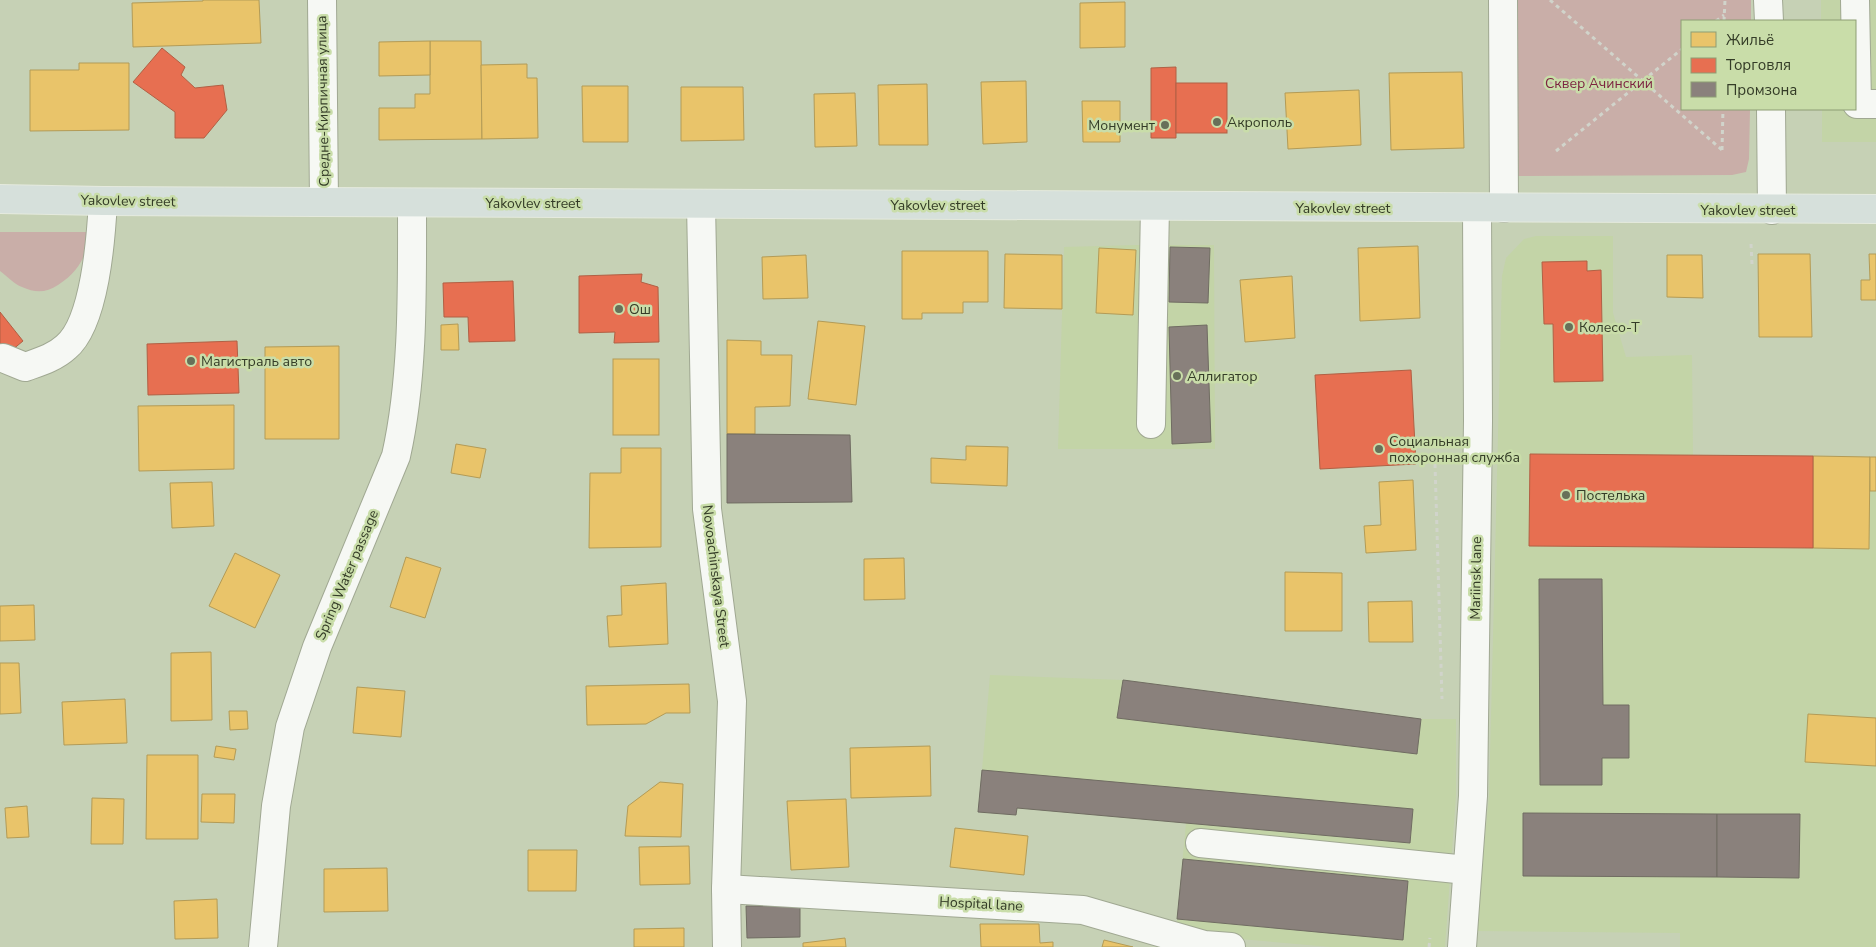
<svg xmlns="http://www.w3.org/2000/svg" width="1876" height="947" font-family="'Nunito Sans',sans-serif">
  <rect width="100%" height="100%" fill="#c6d1b5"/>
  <!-- built -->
  <g fill="#c3d4a7">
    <polygon points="1821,0 1876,0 1876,142 1822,142 1822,109 1855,109 1855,21 1821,21"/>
    <polygon points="1536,236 1613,236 1613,313 1626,357 1692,355 1693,455 1876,457 1876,947 1680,947 1680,933 1476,931 1489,796 1502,276 1506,258 1524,239"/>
    <polygon points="1139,245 1214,245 1215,449 1058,449 1064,247"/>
    <polygon points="990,675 1123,680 1421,719 1456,719 1456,796 1445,947 1331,947 1205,936 1176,929 1186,823 1017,808 982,770"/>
  </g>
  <!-- green -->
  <g fill="#c9aea8">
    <polygon points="1517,0 1751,0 1751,21 1682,21 1682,109 1750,109 1749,159 1746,172 1732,175 1517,176"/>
    <path d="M0 232H93C84 257 81 270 58 285 46 293 35 293 22 287 14 284 7 276 0 271Z"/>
  </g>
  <!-- homes -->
  <g fill="#e9c46a" stroke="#b39b56">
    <polygon points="203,0 259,0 261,43 133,47 132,3 203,1"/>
    <polygon points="1125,2 1125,47 1080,48 1080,3"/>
    <polygon points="430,41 481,41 482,139 379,140 379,108 415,108 415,94 430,94"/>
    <polygon points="430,41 430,75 379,76 379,42"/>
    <polygon points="79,63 129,63 129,130 30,131 30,70 79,70"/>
    <polygon points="527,64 527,78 537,78 538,138 482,139 481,65"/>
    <polygon points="1462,72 1464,148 1391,150 1389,73"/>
    <polygon points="1026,81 1027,142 983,144 981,82"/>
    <polygon points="927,84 928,145 879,145 878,85"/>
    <polygon points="582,86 628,86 628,142 583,142"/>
    <polygon points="681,87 743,87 744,140 681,141"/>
    <polygon points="1359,90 1361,145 1288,149 1285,93"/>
    <polygon points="855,93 857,146 815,147 814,94"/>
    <polygon points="1082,101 1120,101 1120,142 1083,142"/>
    <polygon points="1418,246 1420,318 1360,321 1358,248"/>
    <polygon points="1099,248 1136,250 1133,315 1096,313"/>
    <polygon points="902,251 988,251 988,302 963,302 963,313 922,313 922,319 902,319"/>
    <polygon points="1005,254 1062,255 1062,309 1004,308"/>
    <polygon points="1758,254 1810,254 1812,337 1759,337"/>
    <polygon points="1869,254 1876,254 1876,300 1861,300 1861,280 1870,280"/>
    <polygon points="806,255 808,298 763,299 762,257"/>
    <polygon points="1667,255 1702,255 1703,298 1667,297"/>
    <polygon points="1292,276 1295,338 1245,342 1240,280"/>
    <polygon points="818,321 865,326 856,405 808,399"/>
    <polygon points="458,324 459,350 441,350 441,325"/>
    <polygon points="727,340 761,341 761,355 792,355 790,406 755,407 755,434 727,434"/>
    <polygon points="339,346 339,439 265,439 265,347"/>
    <rect x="613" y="359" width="46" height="76"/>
    <polygon points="234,405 234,469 139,471 138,406"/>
    <polygon points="456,444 486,449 480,478 451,473"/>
    <polygon points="966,446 1008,447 1007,486 931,483 931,458 966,460"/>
    <polygon points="621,448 661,448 661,547 589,548 590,473 621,473"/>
    <polygon points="1813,456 1870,457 1869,549 1813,548"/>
    <rect x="1870" y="457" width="6" height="34"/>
    <polygon points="1413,480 1416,550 1366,553 1364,526 1381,525 1379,482"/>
    <polygon points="212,482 214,526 172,528 170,483"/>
    <polygon points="235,553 280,575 255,628 209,606"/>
    <polygon points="406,557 441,568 425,618 390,607"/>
    <polygon points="904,558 905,599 864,600 864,559"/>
    <polygon points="1285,572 1342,573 1342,631 1285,631"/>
    <polygon points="666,583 668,644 609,647 607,616 622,615 621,586"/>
    <polygon points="1412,601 1413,642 1369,642 1368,602"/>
    <polygon points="34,605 35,640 0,641 0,606"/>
    <polygon points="211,652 212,720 171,721 171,653"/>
    <polygon points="0,663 19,663 21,713 0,714"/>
    <polygon points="689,684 690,713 666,713 646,724 587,725 586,686"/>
    <polygon points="357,687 405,691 401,737 353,733"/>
    <polygon points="125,699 127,743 64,745 62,702"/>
    <polygon points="229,711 247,711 248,729 230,730"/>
    <polygon points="1808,714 1876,718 1876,766 1805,762"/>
    <polygon points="216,746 236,749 234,760 214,757"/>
    <polygon points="930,746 931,796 851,798 850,748"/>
    <polygon points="147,755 198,755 198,839 146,839"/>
    <polygon points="660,782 683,784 681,837 625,836 628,806"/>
    <polygon points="202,794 235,794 234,823 201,822"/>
    <polygon points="92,798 124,799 123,844 91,844"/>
    <polygon points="846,799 849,867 791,870 787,801"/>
    <polygon points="27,806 29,837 7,838 5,808"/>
    <polygon points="955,828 1028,836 1024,875 950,867"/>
    <polygon points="689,846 690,884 640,885 639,847"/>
    <polygon points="528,850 577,850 576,891 528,891"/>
    <polygon points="387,868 388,911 324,912 324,869"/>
    <polygon points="217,899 218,938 175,939 174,901"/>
    <polygon points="980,924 1039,924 1040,943 1053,942 1053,947 981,947"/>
    <polygon points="684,928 684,947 634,947 634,929"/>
    <polygon points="845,938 846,947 803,947 803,943"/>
    <polygon points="1104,940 1133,947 1102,947"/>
  </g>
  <!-- shops -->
  <g fill="#e76f51" stroke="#b16044">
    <polygon points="162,48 185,67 181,75 195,88 223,85 227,110 204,138 175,138 175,112 133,82"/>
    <polygon points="1176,67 1176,138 1151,138 1151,68"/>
    <rect x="1176" y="83" width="51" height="50"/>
    <polygon points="1587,261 1587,271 1601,270 1603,381 1554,382 1553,324 1544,324 1542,262"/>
    <polygon points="642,274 641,282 658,287 659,342 614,343 615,332 579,333 579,276"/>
    <polygon points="513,281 515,341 469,342 468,317 444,317 443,283"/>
    <polygon points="0,312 23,341 0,360"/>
    <polygon points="237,341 239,393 148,395 147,344"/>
    <polygon points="1411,370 1416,464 1320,469 1315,375"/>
    <polygon points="1530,454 1813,456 1813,548 1529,546"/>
  </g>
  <!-- industry -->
  <g fill="#8a817c" stroke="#706c62">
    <polygon points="1170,247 1210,248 1208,303 1169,302"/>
    <polygon points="1207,325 1211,442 1172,444 1169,327"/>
    <polygon points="727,434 850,435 852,502 727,503"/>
    <polygon points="1539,579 1602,579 1603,705 1629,705 1629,758 1602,758 1602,785 1540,785"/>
    <polygon points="1123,680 1421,719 1417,754 1117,718"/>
    <polygon points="982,770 1413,809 1410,843 1017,808 1016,815 978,812"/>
    <polygon points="1523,813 1717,814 1717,877 1523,876"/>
    <polygon points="1717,814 1800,814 1799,878 1717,877"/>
    <polygon points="1183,859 1408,881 1403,940 1177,919"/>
    <polygon points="746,906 800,906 800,937 747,938"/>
  </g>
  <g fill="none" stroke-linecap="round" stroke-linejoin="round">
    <defs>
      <g id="minor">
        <polyline points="322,0 324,202"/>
        <polyline points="1503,0 1504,208"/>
        <polyline points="1768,0 1769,21"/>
        <polyline points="1855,0 1857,104 1876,104"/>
        <polyline points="1771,109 1772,210"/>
        <polyline points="701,204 707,509 732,701 726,889 727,947"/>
        <path d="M3 358 25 367C39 362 54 358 66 347 95 323 101 238 103 201"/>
        <polyline points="1151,424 1155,206"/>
        <polyline points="1200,843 1467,870"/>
        <polyline points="726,889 1083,910 1204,945 1231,947"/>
        <path d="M263 947 276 806 290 727 317 647 396 456C414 376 412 285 412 203"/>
        <polyline points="1462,947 1473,796 1478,421 1477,208"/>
      </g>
      <polyline id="major" points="0,199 103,201 1876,209"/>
    </defs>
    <!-- minor casing -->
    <use href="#minor" stroke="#a0a892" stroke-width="30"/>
    <!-- major casing -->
    <use href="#major" stroke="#e5eade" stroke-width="30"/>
    <!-- path -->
    <g stroke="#d1d4cb" stroke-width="3" stroke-dasharray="4 4" stroke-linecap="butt">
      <polyline points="1550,0 1722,150"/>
      <polyline points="1716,21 1724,15"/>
      <polyline points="1724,21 1725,0"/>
      <polyline points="1722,150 1723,109"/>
      <polyline points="1556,151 1682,49"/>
      <polyline points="1751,244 1752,264"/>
      <polyline points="1435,464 1442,699"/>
      <polyline points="1429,947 1430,938"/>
    </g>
    <!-- minor -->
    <use href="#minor" stroke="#f6f8f4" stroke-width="28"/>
    <!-- major -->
    <use href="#major" stroke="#d6e0db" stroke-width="28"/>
  </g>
  <!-- markers -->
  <g fill="#677059" stroke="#c9dda9" stroke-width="2">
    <circle cx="1217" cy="122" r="5"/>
    <circle cx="1165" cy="125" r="5"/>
    <circle cx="619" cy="309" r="5"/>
    <circle cx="1569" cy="327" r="5"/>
    <circle cx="191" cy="361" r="5"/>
    <circle cx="1177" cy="376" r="5"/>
    <circle cx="1379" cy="449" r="5"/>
    <circle cx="1566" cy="495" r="5"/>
  </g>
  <g text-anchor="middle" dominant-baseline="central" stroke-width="5" stroke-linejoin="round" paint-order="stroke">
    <!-- park labels -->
    <g font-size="14" fill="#7d2441" stroke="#c9dda9">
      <text x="1599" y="83">Сквер Ачинский</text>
    </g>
    <!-- street labels -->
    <g font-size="14" fill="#343c27" stroke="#c9dda9">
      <text transform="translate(323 101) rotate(-91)">Средне-Кирпичная улица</text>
      <text transform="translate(128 201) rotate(1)">Yakovlev street</text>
      <text x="533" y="203">Yakovlev street</text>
      <text x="938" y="205">Yakovlev street</text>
      <text x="1343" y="208">Yakovlev street</text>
      <text x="1748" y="210">Yakovlev street</text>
      <text transform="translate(347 575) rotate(-67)">Spring Water passage</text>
      <text transform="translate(716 576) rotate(83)">Novoachinskaya Street</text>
      <text transform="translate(1476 578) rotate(-89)">Mariinsk lane</text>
      <text transform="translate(981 904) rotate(3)">Hospital lane</text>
    </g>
    <!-- poi labels -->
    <g font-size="14" fill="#343c27" stroke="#c9dda9" text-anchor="start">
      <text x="1227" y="122">Акрополь</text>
      <text x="1155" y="125" text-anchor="end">Монумент</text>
      <text x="629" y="309">Ош</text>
      <text x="1579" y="327">Колесо-Т</text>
      <text x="201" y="361">Магистраль авто</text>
      <text x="1187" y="376">Аллигатор</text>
      <text x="1389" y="441">Социальная<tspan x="1389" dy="16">похоронная служба</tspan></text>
      <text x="1576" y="495">Постелька</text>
    </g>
  </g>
  <!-- legend -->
  <rect x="1681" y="20" width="175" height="90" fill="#c9dda9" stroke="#8d9d75"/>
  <rect x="1691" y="32" width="25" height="15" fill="#e9c46a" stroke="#8d9d75"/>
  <text x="1726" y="45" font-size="15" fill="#343c27">Жильё</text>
  <rect x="1691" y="58" width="25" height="15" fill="#e76f51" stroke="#8d9d75"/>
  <text x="1726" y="70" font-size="15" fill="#343c27">Торговля</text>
  <rect x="1691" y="82" width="25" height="15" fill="#8a817c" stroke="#8d9d75"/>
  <text x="1726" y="95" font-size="15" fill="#343c27">Промзона</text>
</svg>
